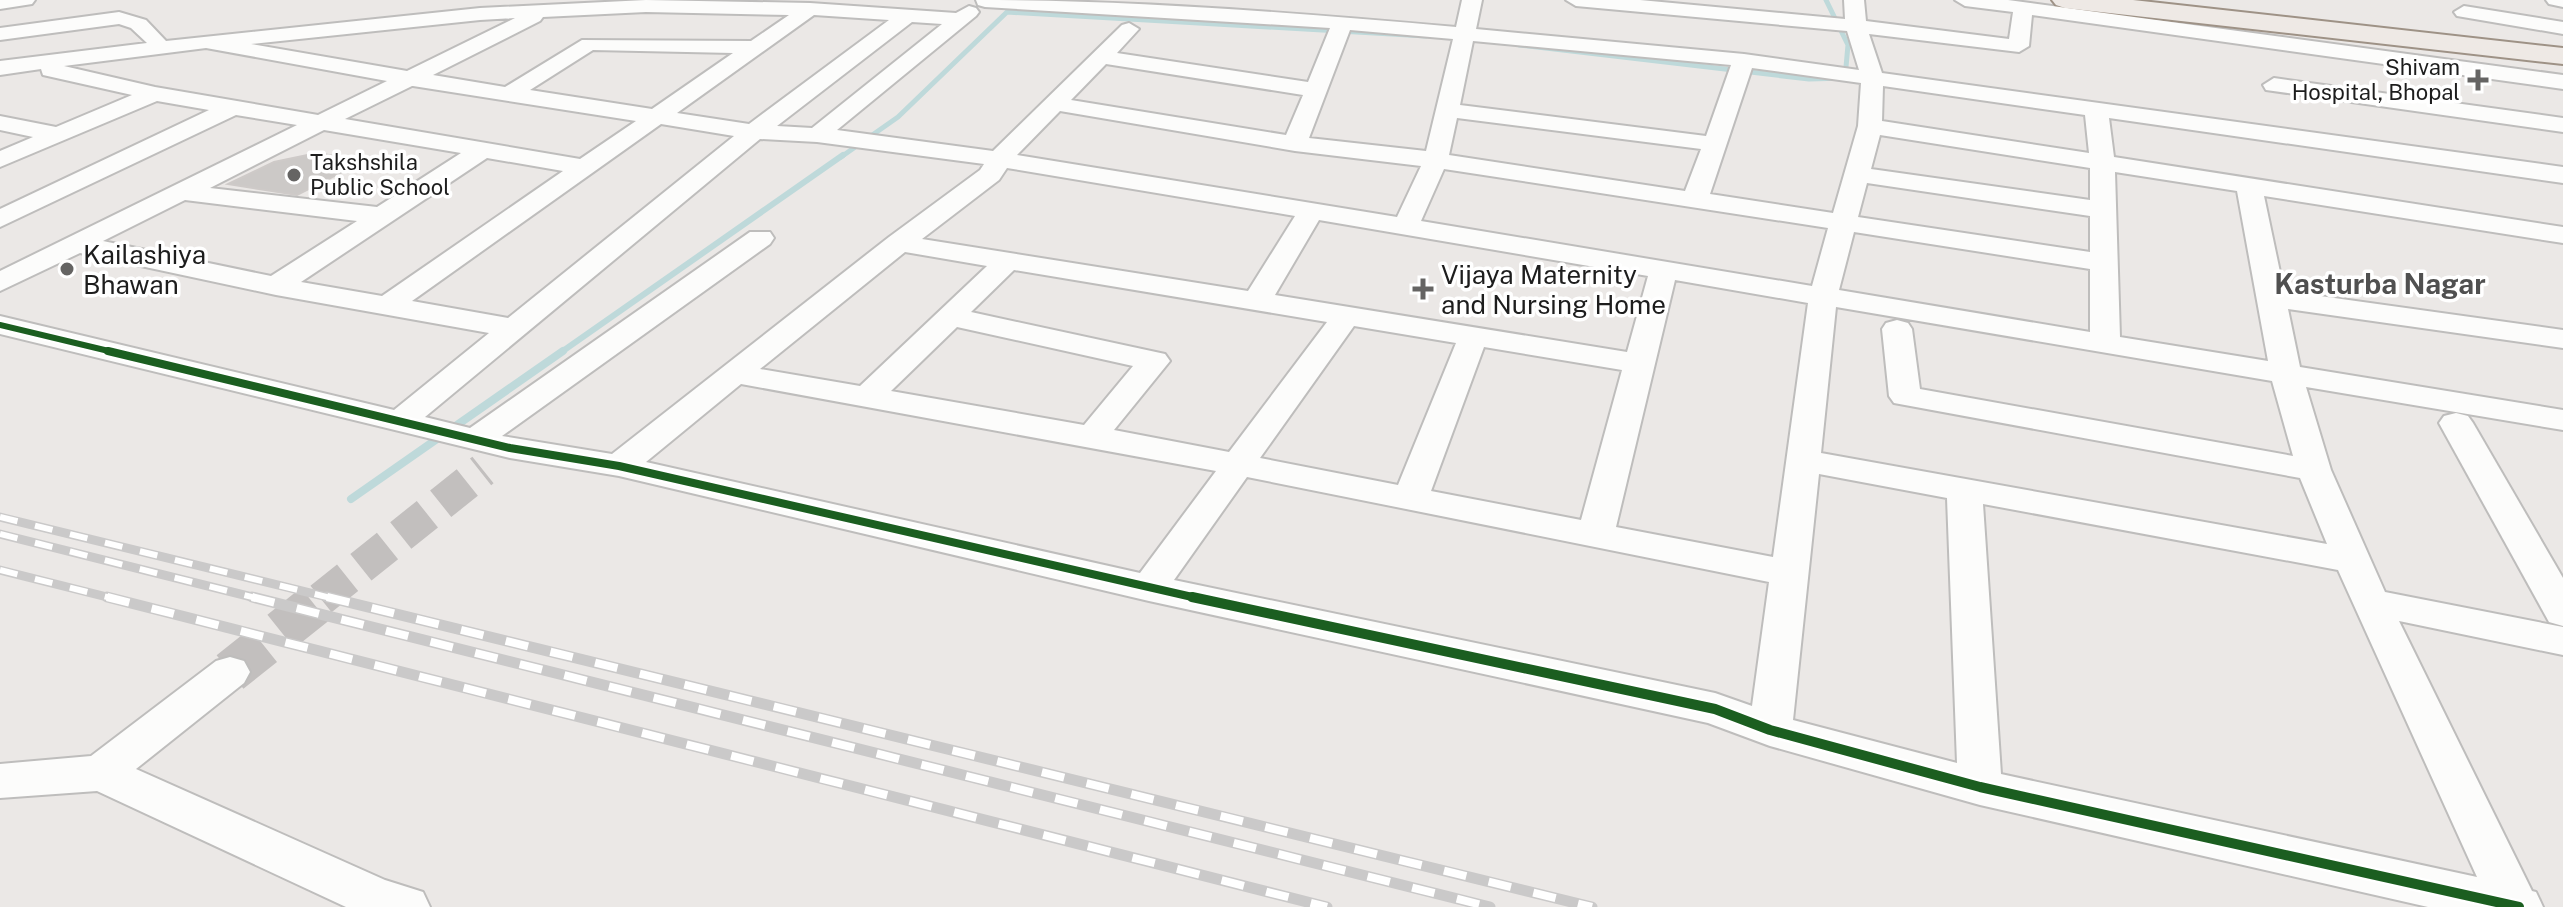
<svg xmlns="http://www.w3.org/2000/svg" width="2563" height="907" font-family="'Public Sans',sans-serif">
  <rect width="100%" height="100%" fill="#ebe8e6"/>
  <g fill="none" stroke-linecap="round" stroke-linejoin="round">
    <!-- stream-far2 -->
    <g stroke="#bed9da" stroke-width="5">
      <polyline points="1519,45 1809,79 1845,78 1848,45 1826,0"/>
      <polyline points="841,157 898,117 1007,12 1426,36"/>
    </g>
    <!-- stream-far1 -->
    <polyline stroke="#bed9da" stroke-width="6" points="560,353 843,155"/>
    <!-- stream -->
    <polyline stroke="#bed9da" stroke-width="8" points="351,499 563,351"/>
  </g>
  <!-- building -->
  <polygon fill="#ccc9c7" stroke="#cecac8" stroke-width="2" points="317,153 364,161 297,195 228,184 274,162"/>
  <g fill="none" stroke-linecap="round" stroke-linejoin="round">
    <!-- minor-tunnel-far1 -->
    <polyline stroke="#c2bfbe" stroke-width="34" stroke-dasharray="34 17" stroke-linecap="butt" points="321,599 483,470"/>
    <!-- minor-tunnel -->
    <polyline stroke="#c2bfbe" stroke-width="43" stroke-dasharray="43 22" stroke-linecap="butt" points="230,672 324,597"/>
    <defs>
      <g id="minor">
        <polygon points="0,0 35,0 32,4 0,9"/>
        <path d="M646 0 810 3 956 13 969 6 976 8 979 12 976 16 837 130 993 151 1122 25 1129 23 1139 29 1117 53 1308 82 1330 28 985 7 978 5 976 0C1136 0 1296 13 1456 27L1462 0H1482L1476 29 1744 54 1859 70 1847 31 1576 6 1566 0H1640L1845 19 1844 0H1864L1866 21 2009 39 2013 12 1965 6 1955 0H2008L2563 75V89L2032 15 2029 46 2019 52 1869 34 1882 73 2563 167V183L2109 118 2114 157 2563 227V243L2264 196 2284 291 2563 330V348L2288 309 2300 367 2563 410V430L2306 387 2331 470 2385 592 2563 627V655L2399 621 2532 891 2536 892 2543 907H2428L1980 805 1770 746 1708 723 1149 601 619 476 510 458 0 334V316L394 410 489 333 276 295 80 253 0 291V271L297 125 236 115 0 227V209L209 110 157 101 0 167V151L33 137 0 130V116L56 127 132 95 43 75 41 69 0 75V61L147 43 131 28 119 24 0 40V28L119 12 146 20 166 41 480 8ZM646 12 789 15 751 41 582 40 505 87 433 75 540 21 543 17ZM814 15 889 20 749 124 677 113ZM515 18 407 71 251 44 480 20ZM912 22 942 24 812 128 777 126ZM1350 30 1453 39 1426 151 1309 138ZM1473 41 1731 65 1706 136 1460 105ZM206 48 387 81 318 115 155 87 64 66ZM593 50 733 53 652 109 530 90ZM1106 64 1303 95 1286 135 1071 100ZM1752 68 1861 83 1858 126 1833 213 1710 194ZM412 86H413L636 121 580 159 345 119ZM1883 86 2085 115 2089 153 1882 121ZM1060 111 1295 151 1421 166 1397 217 1017 155ZM1457 118 1701 149 1685 191 1449 155ZM661 124 734 136 508 318 412 301ZM324 130 461 153 377 207 210 188ZM1880 135 2090 168V200L1871 169ZM760 139 817 142 984 164 980 170 889 237 612 454 502 436 770 244 774 238 770 232H750L470 428 425 417ZM487 158 563 171 382 296 301 282ZM1007 168 1295 216 1248 291 922 239 999 180ZM1444 169 1828 228 1812 286 1421 221ZM2115 172 2237 191 2268 361 2120 337ZM1867 183 2090 216V252L1858 217ZM185 200 357 221 271 276 103 241ZM1319 220 1648 276 1627 352 1275 295ZM1854 232 2090 269V332L1839 290ZM905 252 987 266 860 386 760 369ZM1014 270 1327 322 1229 452 1114 430 1170 361 1165 354 971 312ZM1675 280 1808 303 1773 557 1616 527ZM1836 307 2272 381 2293 456 1920 389 1912 329 1908 323 1897 320 1886 323 1882 329 1889 396 1894 403 2300 478 2327 544 1821 453ZM1354 326 1456 343 1398 485 1260 458ZM957 327 1133 366 1084 425 891 391ZM1484 347 1622 370 1581 520 1431 491ZM741 384 1216 471 1140 573 646 462ZM1819 474 1947 498 1957 763 1793 720ZM1247 477 1769 582 1752 706 1715 693 1174 580ZM1983 504 2338 570 2477 877 2001 774Z"/>
        <polygon points="2546,0 2563,0 2563,7 2549,4"/>
        <polygon points="2464,6 2563,22 2563,34 2457,16 2454,12"/>
        <polygon points="2274,78 2563,118 2563,132 2266,90 2263,85"/>
        <polygon points="2456,413 2468,416 2473,423 2563,578 2563,626 2549,622 2439,423 2444,416"/>
        <polygon points="230,657 244,661 250,672 244,683 136,769 385,880 423,892 430,907 346,907 97,791 0,798 0,764 91,756 216,661"/>
      </g>
      <polygon id="major" points="2052,0 2133,0 2563,48 2563,64 2065,8 2056,5"/>
    </defs>
    <!-- minor casing -->
    <use href="#minor" stroke="#bebdbc" stroke-width="4"/>
    <!-- major casing -->
    <use href="#major" stroke="#9e9286" stroke-width="4"/>
    <!-- minor -->
    <use href="#minor" fill="#fcfcfb" fill-rule="evenodd"/>
    <!-- major -->
    <use href="#major" fill="#eee9e5" fill-rule="evenodd"/>
    <defs>
      <g id="rail-far1">
        <polyline points="0,517 335,599"/>
        <polyline points="0,534 260,599"/>
        <polyline points="0,570 115,599"/>
      </g>
      <g id="rail">
        <polyline points="107,597 1327,907"/>
        <polyline points="252,597 1490,907"/>
        <polyline points="327,597 1592,907"/>
      </g>
    </defs>
    <!-- rail-far1 casing -->
    <use href="#rail-far1" stroke="#cac9c9" stroke-width="9"/>
    <!-- rail casing -->
    <use href="#rail" stroke="#cac9c9" stroke-width="11"/>
    <!-- rail-far1 -->
    <use href="#rail-far1" stroke="#fff" stroke-width="6" stroke-dasharray="18" stroke-linecap="butt"/>
    <!-- rail -->
    <use href="#rail" stroke="#fff" stroke-width="8" stroke-dasharray="23" stroke-linecap="butt"/>
    <defs>
      <polyline id="cycleway-far2" points="0,325 117,353"/>
      <polyline id="cycleway-far1" points="108,351 510,448 619,466 1201,599"/>
      <polyline id="cycleway" points="1192,597 1715,709 1770,730 1980,787 2519,907"/>
    </defs>
    <!-- cycleway-far2 casing -->
    <use href="#cycleway-far2" stroke="#fff" stroke-width="10"/>
    <!-- cycleway-far1 casing -->
    <use href="#cycleway-far1" stroke="#fff" stroke-width="13"/>
    <!-- cycleway casing -->
    <use href="#cycleway" stroke="#fff" stroke-width="15"/>
    <!-- cycleway-far2 -->
    <use href="#cycleway-far2" stroke="#1b5e20" stroke-width="6"/>
    <!-- cycleway-far1 -->
    <use href="#cycleway-far1" stroke="#1b5e20" stroke-width="8"/>
    <!-- cycleway -->
    <use href="#cycleway" stroke="#1b5e20" stroke-width="10"/>
  </g>
  <!-- markers -->
  <g fill="#656463" stroke="#fff" stroke-width="3">
    <path d="M2474 68h8v8h8v8h-8v8h-8v-8h-8v-8h8z"/>
    <circle cx="294" cy="175" r="8"/>
    <circle cx="67" cy="269" r="8"/>
    <path d="M1419 277h8v8h8v8h-8v8h-8v-8h-8v-8h8z"/>
  </g>
  <g text-anchor="middle" dominant-baseline="central" stroke-width="7" stroke-linejoin="round" paint-order="stroke">
    <!-- far-poi labels -->
    <g font-size="22" fill="#1d1d1d" stroke="#fff" text-anchor="end">
      <text x="2460" y="67">Shivam<tspan x="2460" dy="25">Hospital, Bhopal</tspan></text>
      <text x="310" y="162" text-anchor="start">Takshshila<tspan x="310" dy="25">Public School</tspan></text>
    </g>
    <!-- poi labels -->
    <g font-size="26" fill="#1d1d1d" stroke="#fff" text-anchor="start">
      <text x="83" y="254">Kailashiya<tspan x="83" dy="30">Bhawan</tspan></text>
      <text x="1441" y="274">Vijaya Maternity<tspan x="1441" dy="30">and Nursing Home</tspan></text>
    </g>
    <!-- neighbourhood labels -->
    <g font-size="28" font-weight="bold" fill="#505050" stroke="#fff">
      <text x="2380" y="283">Kasturba Nagar</text>
    </g>
  </g>
</svg>
